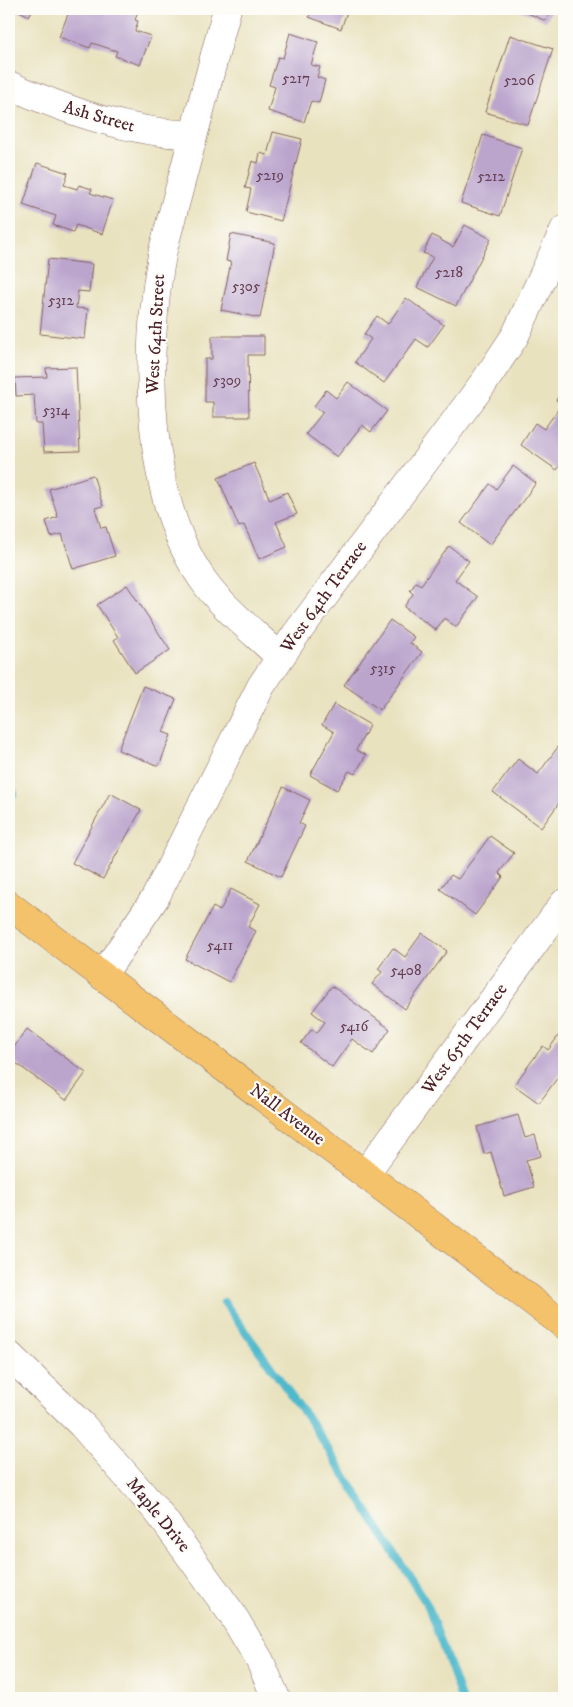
<svg xmlns="http://www.w3.org/2000/svg" width="573" height="1707" font-family="'IM FELL DW Pica',serif">
  <rect width="100%" height="100%" fill="#fdfcf7"/>
  <filter id="ink" filterUnits="userSpaceOnUse"><feTurbulence type="fractalNoise" baseFrequency=".02" numOctaves="2"/><feDisplacementMap in="SourceGraphic" scale="10" xChannelSelector="R" yChannelSelector="G"/><feConvolveMatrix kernelMatrix="1 2 1 2 8 2 1 2 1" color-interpolation-filters="sRGB"/></filter>
  <filter id="wash" filterUnits="userSpaceOnUse"><feTurbulence type="fractalNoise" baseFrequency=".0096" numOctaves="4" result="noise"/><feDisplacementMap in="SourceGraphic" scale="20" xChannelSelector="R" yChannelSelector="G"/><feGaussianBlur stdDeviation="1.12" result="paint"/><feColorMatrix in="noise" values="0 0 0 0 0 0 0 0 0 0 0 0 0 0 0 0 0 1.4 0 .05"/><feComposite in="paint" operator="in"/></filter>
  <g filter="url(#wash)">
    <rect width="100%" height="100%" fill="#e9e2bf"/>
    <g fill="none" stroke-linecap="round" stroke-linejoin="round">
      <!-- stream -->
      <g stroke="#4fb9cc" stroke-width="8">
        <polyline points="9,781 14,794"/>
        <polyline points="224,1302 312,1424 428,1606 461,1698"/>
      </g>
    </g>
    <g id="blocks">
      <!-- building -->
      <g fill="#bba5cd">
        <polygon points="15,9 33,9 29,16"/>
        <polygon points="70,9 91,9 100,12 101,9 132,9 138,11 135,20 138,21 135,31 151,36 140,65 115,56 117,51 92,43 90,48 59,37"/>
        <polygon points="312,9 348,9 341,29 309,17"/>
        <polygon points="518,9 552,9 546,21"/>
        <polygon points="290,33 318,42 311,65 320,67 317,77 325,80 319,103 311,101 304,122 268,111 275,87 269,85 278,57 283,58"/>
        <polygon points="510,35 553,49 528,125 485,112"/>
        <polygon points="273,132 302,139 281,221 246,212 251,189 245,188 252,161 258,163 260,153 267,155"/>
        <polygon points="483,135 522,148 500,216 461,203"/>
        <polygon points="37,163 68,173 64,185 77,189 79,185 92,189 90,193 113,200 102,234 76,225 73,232 53,225 56,216 23,205"/>
        <polygon points="465,225 491,239 456,306 417,287 433,257 423,253 432,235 453,247"/>
        <polygon points="231,234 275,243 260,318 221,310 231,262 226,261"/>
        <polygon points="48,259 92,264 89,292 78,291 76,308 88,309 85,339 40,334"/>
        <polygon points="406,298 444,325 428,347 416,339 384,383 355,362 371,339 364,334 377,316 388,324"/>
        <polygon points="212,336 264,336 264,355 248,355 249,417 213,417 213,402 205,402 205,359 212,359"/>
        <polygon points="76,367 80,451 44,452 42,424 36,424 34,395 16,396 15,378 47,377 46,368"/>
        <polygon points="348,382 387,411 371,432 362,425 337,457 306,434 323,412 314,406 326,390 336,398"/>
        <polygon points="564,389 564,460 557,470 521,445 535,423 544,429 562,404 556,400"/>
        <polygon points="254,463 270,500 287,492 297,514 276,522 287,547 259,559 244,525 239,527 218,478"/>
        <polygon points="513,466 536,483 490,545 461,523 490,484 496,489"/>
        <polygon points="93,475 103,506 95,508 101,528 106,527 115,556 73,569 62,534 51,537 46,521 58,517 49,489"/>
        <polygon points="449,546 469,561 455,580 478,597 456,627 444,618 436,630 404,607 413,594 410,591 416,582 421,585"/>
        <polygon points="127,585 170,650 135,673 114,640 118,637 97,605"/>
        <polygon points="390,620 414,637 410,643 422,652 380,710 344,685"/>
        <polygon points="143,686 176,699 163,732 171,735 159,766 118,750"/>
        <polygon points="334,704 370,725 356,750 366,755 355,774 349,771 337,790 310,775 334,732 322,725"/>
        <polygon points="558,747 564,752 564,796 541,828 493,792 518,759 538,774"/>
        <polygon points="283,787 310,800 299,823 305,826 281,877 248,861"/>
        <polygon points="110,793 141,810 103,879 72,863"/>
        <polygon points="490,836 514,853 499,873 503,877 475,915 440,889 451,875 458,879"/>
        <polygon points="231,889 260,904 248,927 256,931 229,982 185,959 213,907 220,911"/>
        <polygon points="422,933 447,951 405,1009 372,984 382,972 378,969 393,948 405,957"/>
        <polygon points="332,986 390,1029 373,1054 352,1039 332,1067 301,1043 312,1029 317,1033 325,1022 312,1012"/>
        <polygon points="27,1029 86,1073 66,1100 9,1058 9,1054"/>
        <polygon points="562,1031 564,1032 564,1069 539,1103 514,1085 543,1046 548,1050"/>
        <polygon points="518,1115 525,1138 535,1135 541,1156 526,1160 534,1187 504,1196 491,1152 484,1154 477,1127"/>
      </g>
    </g>
  </g>
  <g filter="url(#ink)">
    <use href="#blocks" fill-opacity="0" stroke="#82635f" stroke-width="1"/>
    <g fill="none" stroke-linecap="round" stroke-linejoin="round">
      <defs>
        <g id="minor">
          <path d="M227 9 163 250C143 350 143 504 209 588 227 611 258 636 280 657"/>
          <path d="M9 85C68 111 127 132 192 135"/>
          <polyline points="102,976 155,898 261,686 296,634 485,381 515,336 564,230"/>
          <polyline points="365,1174 564,903"/>
          <polyline points="9,1355 82,1425 158,1512 232,1614 260,1661 276,1698"/>
        </g>
        <polyline id="major" points="9,905 564,1325"/>
      </defs>
      <!-- minor casing -->
      <use href="#minor" stroke="#82635f" stroke-width="29"/>
      <!-- major casing -->
      <use href="#major" stroke="#82635f" stroke-width="29"/>
      <!-- minor -->
      <use href="#minor" stroke="#fff" stroke-width="28"/>
      <!-- major -->
      <use href="#major" stroke="#f4c26a" stroke-width="28"/>
    </g>
  </g>
  <g text-anchor="middle" dominant-baseline="central" stroke-width="4.5" stroke-linejoin="round" paint-order="stroke">
    <!-- number labels -->
    <g font-size="15" fill="#664054">
      <text x="296" y="78">5217</text>
      <text x="519" y="80">5206</text>
      <text x="270" y="175">5219</text>
      <text x="491" y="176">5212</text>
      <text x="449" y="272">5218</text>
      <text x="246" y="286">5305</text>
      <text x="61" y="300">5312</text>
      <text x="227" y="380">5309</text>
      <text x="56" y="410">5314</text>
      <text x="383" y="668">5315</text>
      <text x="220" y="945">5411</text>
      <text x="406" y="970">5408</text>
      <text x="354" y="1026">5416</text>
    </g>
    <!-- street labels -->
    <g font-size="18" fill="#4a1f2b" stroke="#fdfcf7">
      <text transform="translate(99 117) rotate(16)">Ash Street</text>
      <text transform="translate(156 334) rotate(-87)">West 64th Street</text>
      <text transform="translate(324 597) rotate(-54)">West 64th Terrace</text>
      <text transform="translate(465 1039) rotate(-54)">West 65th Terrace</text>
      <text transform="translate(287 1115) rotate(37)">Nall Avenue</text>
      <text transform="translate(158 1515) rotate(51)">Maple Drive</text>
    </g>
  </g>
  <!-- margin -->
  <rect width="573" height="1707" fill="none" stroke="#fdfcf7" stroke-width="30"/>
</svg>
